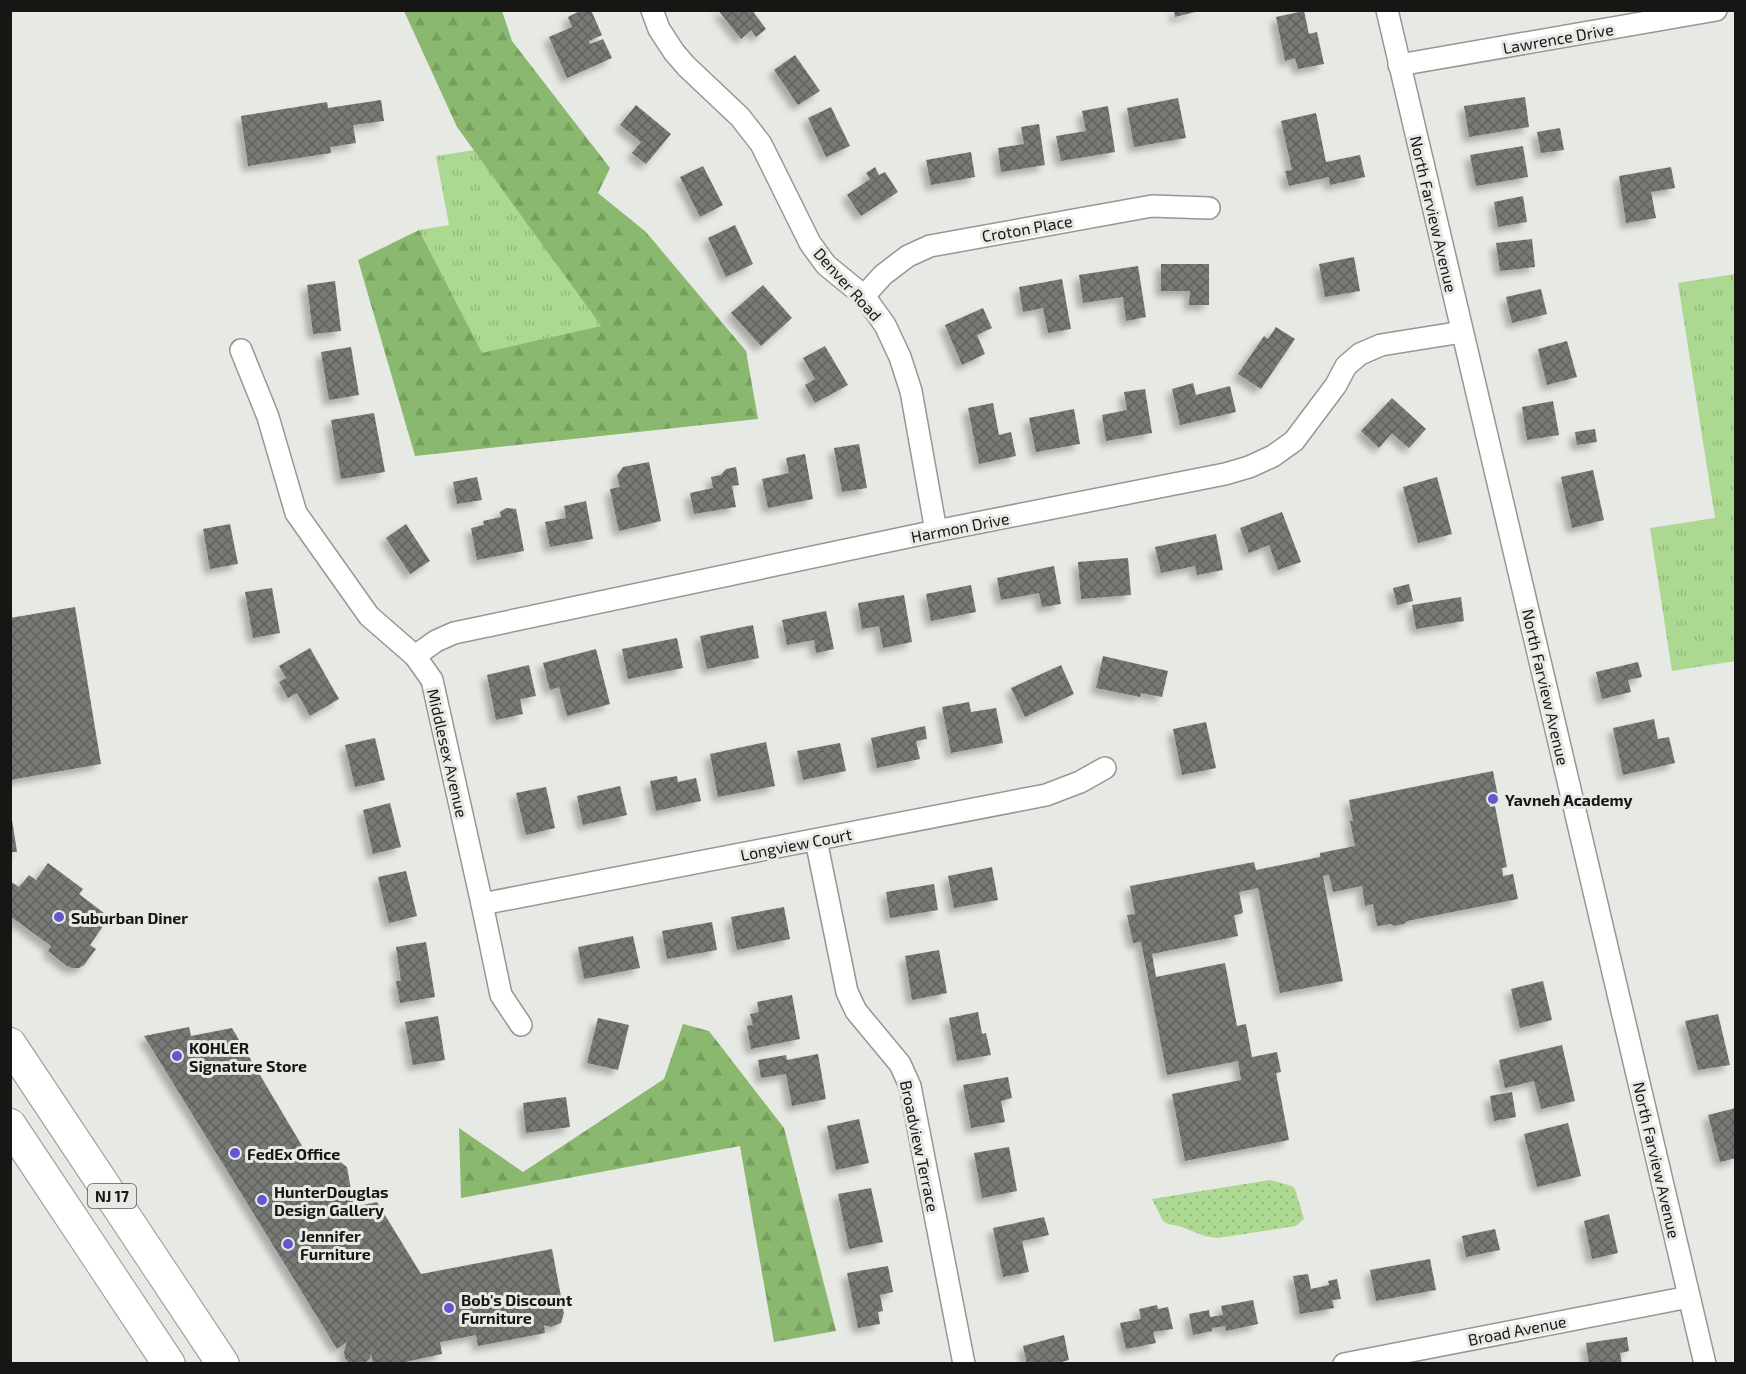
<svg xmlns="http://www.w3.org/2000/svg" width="1746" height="1374" font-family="'Exo 2',sans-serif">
  <defs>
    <pattern id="grass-tufts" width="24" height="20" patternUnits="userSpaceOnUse" patternTransform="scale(1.5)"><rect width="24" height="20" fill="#acd891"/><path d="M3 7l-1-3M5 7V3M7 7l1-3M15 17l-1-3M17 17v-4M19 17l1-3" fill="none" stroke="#93b97c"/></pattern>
    <pattern id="forest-firs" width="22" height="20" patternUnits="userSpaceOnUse" patternTransform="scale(1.5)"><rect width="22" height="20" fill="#8bb86f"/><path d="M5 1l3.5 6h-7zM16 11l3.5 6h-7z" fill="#779d5f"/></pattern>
    <pattern id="park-dots" width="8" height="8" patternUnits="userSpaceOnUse" patternTransform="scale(1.5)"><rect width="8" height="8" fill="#acd891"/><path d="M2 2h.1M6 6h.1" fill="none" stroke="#93b97c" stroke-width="1.8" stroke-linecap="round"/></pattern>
    <pattern id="building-cross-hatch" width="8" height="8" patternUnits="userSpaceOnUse" patternTransform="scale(1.5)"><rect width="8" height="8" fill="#767974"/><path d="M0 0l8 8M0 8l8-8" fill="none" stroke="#60625e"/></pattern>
    <filter id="shadow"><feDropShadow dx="-5.5" dy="5.5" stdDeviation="3" flood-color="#0004"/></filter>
  </defs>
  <rect width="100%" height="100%" fill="#e6e9e4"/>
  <!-- grass -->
  <g fill="url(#grass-tufts)">
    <polygon points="474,150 601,326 482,354 419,230 449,225 436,156"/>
    <polygon points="1735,274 1735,661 1672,671 1650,528 1715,518 1678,283"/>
  </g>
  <!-- forest -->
  <g fill="url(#forest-firs)">
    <polygon points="404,11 502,11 512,41 610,168 598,193 646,232 746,351 758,419 415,456 358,260 419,230 482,353 601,326 457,127"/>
    <polygon points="683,1024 709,1031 784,1128 836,1331 774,1342 740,1146 461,1198 459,1128 523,1172 664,1079"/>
  </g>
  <!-- park -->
  <polygon fill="url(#park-dots)" points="1270,1180 1292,1186 1295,1189 1304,1219 1296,1226 1218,1238 1205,1236 1179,1226 1168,1224 1163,1221 1152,1199"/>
  <!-- building -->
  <g fill="url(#building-cross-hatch)" filter="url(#shadow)">
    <polygon points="582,10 591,10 602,35 589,41 590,44 603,39 612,58 567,78 549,37 572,27 568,17"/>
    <polygon points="718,10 752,10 766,29 756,37 751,30 741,39"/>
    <polygon points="1174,10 1199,10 1199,11 1175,17"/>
    <polygon points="1304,11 1309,34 1317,32 1324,64 1298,69 1295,58 1285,61 1276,17"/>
    <polygon points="795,55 820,91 798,105 774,70"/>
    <polygon points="1525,97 1529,127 1469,137 1464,106"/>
    <polygon points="1178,98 1186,138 1134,147 1127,108"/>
    <polygon points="381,100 384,121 353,125 356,143 330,147 331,153 248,166 241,116 327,102 328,108"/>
    <polygon points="636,105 671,134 646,164 632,153 641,142 620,125"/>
    <polygon points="1108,106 1115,152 1061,161 1056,136 1086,131 1082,111"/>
    <polygon points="831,107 850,146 826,157 808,118"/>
    <polygon points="1316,113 1326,162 1360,155 1365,177 1330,185 1329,177 1289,186 1285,171 1292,170 1281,121"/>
    <polygon points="1039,124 1045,165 1001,172 998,148 1024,144 1021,127"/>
    <polygon points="1560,128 1564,150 1541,153 1537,132"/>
    <polygon points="1523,146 1528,177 1476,186 1470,155"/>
    <polygon points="971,152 975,177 931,185 926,160"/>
    <polygon points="703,166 723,205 700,217 680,177"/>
    <polygon points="875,167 879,175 885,172 898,192 861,216 847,195 870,179 866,173"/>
    <polygon points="1671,167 1675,188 1651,192 1656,218 1626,223 1619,176"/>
    <polygon points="1523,196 1527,222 1498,227 1494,202"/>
    <polygon points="735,225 753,264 726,277 708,238"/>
    <polygon points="1532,239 1535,267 1500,271 1496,243"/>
    <polygon points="1354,257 1360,291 1325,297 1319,264"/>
    <polygon points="1161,264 1209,264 1209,305 1189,305 1190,291 1161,291"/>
    <polygon points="1138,266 1146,317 1126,321 1123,297 1083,303 1079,275"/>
    <polygon points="1062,279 1071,329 1048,333 1043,308 1023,312 1019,287"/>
    <polygon points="335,281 341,331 313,334 307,285"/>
    <polygon points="763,285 792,318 761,346 731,313"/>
    <polygon points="1541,289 1547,314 1512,323 1506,297"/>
    <polygon points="983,308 992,328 977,335 985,354 962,365 945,325"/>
    <polygon points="1276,327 1295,339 1261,389 1238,374 1264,336 1268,339"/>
    <polygon points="1567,341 1577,377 1547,385 1538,349"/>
    <polygon points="825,346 848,385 815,403 805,385 815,379 803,358"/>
    <polygon points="351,347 359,395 329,400 321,352"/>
    <polygon points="1193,383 1196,395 1230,386 1236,412 1180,425 1172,389"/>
    <polygon points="1145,389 1152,433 1106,441 1102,415 1127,410 1124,392"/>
    <polygon points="1392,398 1426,429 1409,448 1392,433 1379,448 1361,431"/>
    <polygon points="1553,401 1559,435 1527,440 1522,407"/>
    <polygon points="993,403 999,435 1011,432 1016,456 979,464 968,408"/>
    <polygon points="1074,409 1080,444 1036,452 1029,418"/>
    <polygon points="374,413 385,472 341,479 331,420"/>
    <polygon points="1595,429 1597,442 1577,445 1575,432"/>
    <polygon points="859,444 867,488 842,492 834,448"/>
    <polygon points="805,454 813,499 768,508 762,479 789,473 786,458"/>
    <polygon points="649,462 661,521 619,531 610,489 620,487 617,476 623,467"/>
    <polygon points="736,467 739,485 732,486 736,507 694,514 690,493 713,488 711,477 721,475 726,469"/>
    <polygon points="1593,470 1604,520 1572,528 1561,477"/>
    <polygon points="477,477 482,500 457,504 453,482"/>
    <polygon points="1437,477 1452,534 1418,543 1403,487"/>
    <polygon points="586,501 593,539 550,547 545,522 566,518 564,506"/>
    <polygon points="506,508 516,509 524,551 477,560 471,528 484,525 483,521 501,517 500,512"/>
    <polygon points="1282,512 1301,562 1278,570 1269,545 1249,553 1240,528"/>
    <polygon points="230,524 238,564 210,569 203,529"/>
    <polygon points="406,524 430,561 410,574 386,538"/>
    <polygon points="1216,534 1223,570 1197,575 1195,566 1161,573 1155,547"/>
    <polygon points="1128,558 1131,595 1081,599 1078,562"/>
    <polygon points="1054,566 1061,604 1042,607 1039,593 1001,600 997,578"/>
    <polygon points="1409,584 1413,601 1397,605 1393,588"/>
    <polygon points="971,585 976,612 931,621 926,594"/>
    <polygon points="272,588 280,633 253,638 245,592"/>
    <polygon points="904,595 912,642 883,648 879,626 862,629 858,603"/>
    <polygon points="1461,597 1464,621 1416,629 1412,605"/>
    <polygon points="75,607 101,764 10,780 10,618"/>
    <polygon points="826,611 834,649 816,653 814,640 787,645 782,620"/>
    <polygon points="753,625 759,658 707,669 700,636"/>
    <polygon points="677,638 683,668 628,679 622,649"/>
    <polygon points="310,648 339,699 310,716 297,693 288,698 279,682 286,678 279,666"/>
    <polygon points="596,649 610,704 567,716 559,687 550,690 543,663"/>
    <polygon points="1103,656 1168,671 1162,697 1141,693 1140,697 1096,688"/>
    <polygon points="1638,662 1642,677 1628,680 1631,692 1602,699 1596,672"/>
    <polygon points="529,665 536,696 520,699 523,714 496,720 487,675"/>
    <polygon points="1061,665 1074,694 1025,717 1011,688"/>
    <polygon points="969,702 971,712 996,708 1003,743 951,753 942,707"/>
    <polygon points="1654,719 1658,739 1669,737 1675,763 1623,775 1613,728"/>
    <polygon points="1206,722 1216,768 1182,775 1173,729"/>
    <polygon points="925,726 927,739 916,741 920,759 877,768 871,738"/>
    <polygon points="375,738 385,780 355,787 345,745"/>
    <polygon points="766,742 775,786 718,797 710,754"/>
    <polygon points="840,743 846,771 803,780 797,751"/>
    <polygon points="1493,771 1498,797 1488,799 1490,807 1495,806 1507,867 1502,868 1503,876 1513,874 1518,899 1407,921 1404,924 1395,926 1391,924 1377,926 1373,904 1365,906 1362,886 1333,892 1329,875 1323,876 1343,981 1280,993 1258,888 1239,892 1243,912 1241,914 1234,915 1238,936 1152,954 1156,977 1225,963 1237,1026 1246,1024 1252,1057 1277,1052 1281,1072 1276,1073 1289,1140 1185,1161 1172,1094 1241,1080 1238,1061 1167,1075 1141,942 1133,943 1127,915 1135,914 1130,886 1254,862 1256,870 1320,857 1320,853 1355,846 1350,821 1353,821 1349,800"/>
    <polygon points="677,776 678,782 696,778 701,801 656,811 650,781"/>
    <polygon points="620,786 627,815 583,825 577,796"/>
    <polygon points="546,787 555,828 526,835 516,793"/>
    <polygon points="390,803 401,847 373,854 363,810"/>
    <polygon points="12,820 17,852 10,852 10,821"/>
    <polygon points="48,863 83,889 79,894 104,913 106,918 105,923 90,945 96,949 84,965 79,968 72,968 67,966 48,951 51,946 10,916 10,881 19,887 29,875 36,880"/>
    <polygon points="992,867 998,900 954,908 948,876"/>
    <polygon points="406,871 417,916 389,923 378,877"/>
    <polygon points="934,884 938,910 890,918 886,892"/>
    <polygon points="784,907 790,939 737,950 731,917"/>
    <polygon points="712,922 717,950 667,959 662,931"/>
    <polygon points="633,936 640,968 584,979 578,947"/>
    <polygon points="426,942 435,997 400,1003 396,981 401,981 396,947"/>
    <polygon points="939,950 947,993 912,1000 905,956"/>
    <polygon points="1543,981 1552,1020 1520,1028 1511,989"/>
    <polygon points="792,995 800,1039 751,1049 747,1026 753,1025 750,1014 759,1012 757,1002"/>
    <polygon points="978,1012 982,1034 986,1033 991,1055 957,1061 949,1018"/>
    <polygon points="1718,1014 1730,1065 1698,1070 1685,1021"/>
    <polygon points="438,1016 445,1060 413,1065 405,1022"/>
    <polygon points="598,1018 629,1025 618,1070 587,1063"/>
    <polygon points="189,1027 191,1036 232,1028 311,1161 334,1157 347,1167 354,1207 377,1202 421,1274 552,1249 562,1302 558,1303 563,1309 564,1313 561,1323 551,1327 544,1325 545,1333 478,1346 476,1335 440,1342 442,1354 396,1364 373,1364 371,1353 370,1358 364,1364 349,1363 345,1358 344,1352 347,1342 337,1349 144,1036"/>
    <polygon points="1562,1045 1575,1101 1541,1109 1534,1081 1505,1088 1499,1060"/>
    <polygon points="818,1054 826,1099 792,1106 786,1074 761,1078 758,1060 786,1055 787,1060"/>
    <polygon points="1008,1077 1012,1098 1001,1101 1005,1122 971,1128 963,1085"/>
    <polygon points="1512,1092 1516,1117 1494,1121 1490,1096"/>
    <polygon points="566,1097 570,1127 526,1133 523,1103"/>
    <polygon points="1736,1108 1736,1158 1720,1162 1708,1115"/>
    <polygon points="859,1119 869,1163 836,1170 827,1126"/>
    <polygon points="1568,1123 1581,1176 1537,1187 1524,1134"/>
    <polygon points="1009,1147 1017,1191 982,1198 974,1153"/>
    <polygon points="871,1188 883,1242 849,1249 838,1194"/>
    <polygon points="1609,1214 1618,1253 1592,1259 1584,1221"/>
    <polygon points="1044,1217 1049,1235 1022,1241 1029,1272 1003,1277 993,1228"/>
    <polygon points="1495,1229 1500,1250 1466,1257 1462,1236"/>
    <polygon points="1430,1259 1436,1290 1376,1301 1370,1270"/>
    <polygon points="888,1266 893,1292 880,1295 883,1311 878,1312 880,1324 858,1328 847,1273"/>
    <polygon points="1308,1274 1311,1289 1329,1285 1328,1281 1337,1279 1341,1299 1332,1300 1334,1308 1300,1314 1293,1276"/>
    <polygon points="1253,1300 1258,1324 1226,1331 1225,1326 1212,1328 1212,1331 1193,1335 1189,1314 1209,1310 1210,1317 1223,1315 1221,1306"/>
    <polygon points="1157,1305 1158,1309 1168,1307 1173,1329 1153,1332 1156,1343 1126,1349 1120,1323 1141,1319 1139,1309"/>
    <polygon points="1064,1335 1069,1360 1054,1364 1027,1364 1023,1346"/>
    <polygon points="1627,1337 1629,1351 1620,1353 1622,1364 1589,1364 1586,1343"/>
  </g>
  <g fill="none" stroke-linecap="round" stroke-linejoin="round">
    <defs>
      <g id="minor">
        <polyline points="652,10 659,29 674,52 686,66 740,117 761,144 810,243 826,265 864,296 885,325 900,357 911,391 936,531"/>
        <polyline points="1387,10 1705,1364"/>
        <polyline points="1399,65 1716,10"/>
        <polyline points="864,296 883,275 908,256 930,246 1152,206 1209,208"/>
        <polyline points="241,350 268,417 296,513 369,616 415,656 432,680 482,904 501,995 521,1025"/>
        <polyline points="415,656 436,641 454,633 936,531 1225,474 1249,467 1273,456 1294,441 1336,385 1346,366 1360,354 1381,345 1462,332"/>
        <polyline points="816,840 847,992 856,1011 900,1064 910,1086 964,1364"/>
        <polyline points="482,904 1046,795 1080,782 1105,768"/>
        <polyline points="1344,1364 1689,1297"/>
      </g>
      <g id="highway">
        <polyline points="10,1044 223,1364"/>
        <polyline points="10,1125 169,1364"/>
      </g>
    </defs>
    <!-- minor casing -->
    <use href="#minor" stroke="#949892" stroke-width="24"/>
    <!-- highway casing -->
    <use href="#highway" stroke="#949892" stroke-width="34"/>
    <!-- minor -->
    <use href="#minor" stroke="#fff" stroke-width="21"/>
    <!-- highway -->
    <use href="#highway" stroke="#fff" stroke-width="32"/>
  </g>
  <!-- markers -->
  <g fill="#6555ce" stroke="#e6e9e4" stroke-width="2">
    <circle cx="1493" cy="799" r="6"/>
    <circle cx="59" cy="917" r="6"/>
    <circle cx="177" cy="1056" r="6"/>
    <circle cx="235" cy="1153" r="6"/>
    <circle cx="262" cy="1200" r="6"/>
    <circle cx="288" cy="1244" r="6"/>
    <circle cx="449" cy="1308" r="6"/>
  </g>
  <g text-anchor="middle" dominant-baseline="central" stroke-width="6" stroke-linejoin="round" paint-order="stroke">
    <!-- shield labels -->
    <rect fill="#e6e9e4" stroke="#545653" stroke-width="1.5" x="88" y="1184" width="48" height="24" rx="4.5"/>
    <g font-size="15" font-weight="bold" fill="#161715">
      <text x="112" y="1196">NJ 17</text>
    </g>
    <!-- street labels -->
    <g font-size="16" fill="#161715" stroke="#e6e9e4">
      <text transform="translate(1558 38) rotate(-10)">Lawrence Drive</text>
      <text transform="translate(1434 214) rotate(77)">North Farview Avenue</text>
      <text transform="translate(1027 228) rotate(-10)">Croton Place</text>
      <text transform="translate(848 284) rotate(48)">Denver Road</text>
      <text transform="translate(960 527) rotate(-11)">Harmon Drive</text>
      <text transform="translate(1546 687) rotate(77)">North Farview Avenue</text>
      <text transform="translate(448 753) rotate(77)">Middlesex Avenue</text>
      <text transform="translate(796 844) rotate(-11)">Longview Court</text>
      <text transform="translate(920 1146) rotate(78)">Broadview Terrace</text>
      <text transform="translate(1657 1160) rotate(77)">North Farview Avenue</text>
      <text transform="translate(1517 1330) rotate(-11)">Broad Avenue</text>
    </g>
    <!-- poi labels -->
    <g font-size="16" font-weight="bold" fill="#161715" stroke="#e6e9e4" text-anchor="start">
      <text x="1505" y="799">Yavneh Academy</text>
      <text x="71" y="917">Suburban Diner</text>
      <text x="189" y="1047">KOHLER<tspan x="189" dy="18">Signature Store</tspan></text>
      <text x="247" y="1153">FedEx Office</text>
      <text x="274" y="1191">HunterDouglas<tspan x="274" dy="18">Design Gallery</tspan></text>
      <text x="300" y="1235">Jennifer<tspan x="300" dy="18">Furniture</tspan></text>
      <text x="461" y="1299">Bob's Discount<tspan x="461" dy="18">Furniture</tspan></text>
    </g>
  </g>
  <!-- border -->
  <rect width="1746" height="1374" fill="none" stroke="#161715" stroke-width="24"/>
</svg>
